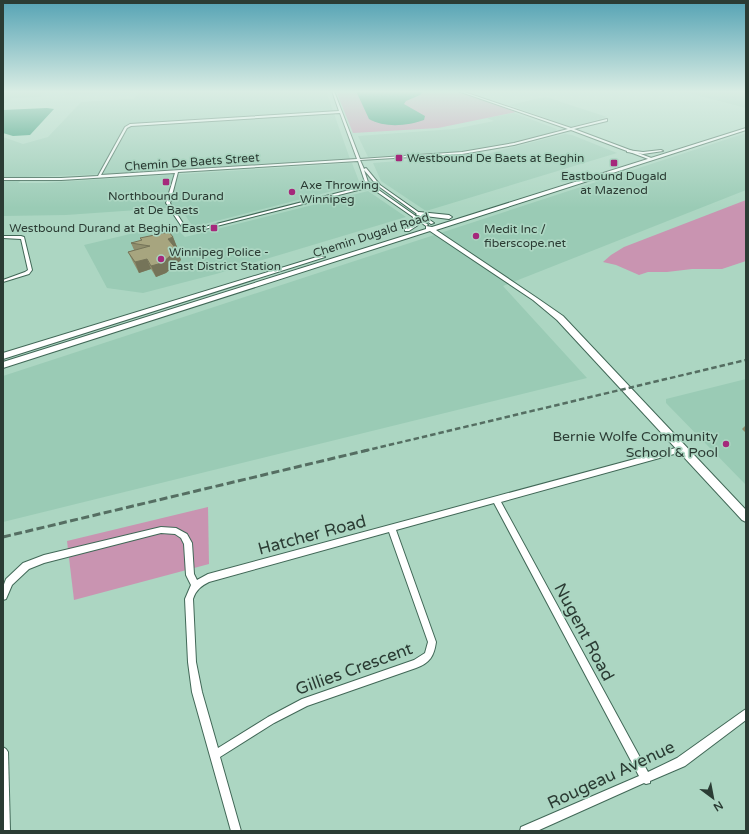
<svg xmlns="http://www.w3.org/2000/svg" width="749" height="834" font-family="'Varela Round',sans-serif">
  <rect width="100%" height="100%" fill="#acd6c2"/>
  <!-- built -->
  <g fill="#9acbb5">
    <polygon points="3,91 46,91 40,97 12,98 6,103 3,103"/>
    <polygon points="68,91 326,91 350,159 108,174 25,177 18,183 44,183 352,163 360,184 193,227 180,207 66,215 3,216 3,137 23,144 48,137 81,102 134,99 139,92 64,95"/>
    <polygon points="681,91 746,91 746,108"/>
    <polygon points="546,97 607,117 571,127 509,105"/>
    <polygon points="514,113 557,129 555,132 512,143 478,149 439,153 368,157 358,136 454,129 494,121 487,118"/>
    <polygon points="746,133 746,190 503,286 587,378 3,522 3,376"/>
    <polygon points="565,134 572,135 617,153 426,211 381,181 373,163 486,154"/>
    <polygon points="368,191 406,217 216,274 143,293 107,288 84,245 172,224 185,237"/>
    <polygon points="746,379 746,485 666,403 666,399"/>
  </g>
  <!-- green -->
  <g fill="#c994b1">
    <polygon points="336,91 459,91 516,112 438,128 353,133"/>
    <polygon points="746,200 746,261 722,269 692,269 667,272 648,272 639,275 616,265 603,262 611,255 624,247"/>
    <polygon points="208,507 209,564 74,600 67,541"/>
  </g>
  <!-- water -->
  <g fill="#1a8a65">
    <path d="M356 91H423L420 95 406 101 404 104 425 116 424 120C408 126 384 128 369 119Z"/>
    <polygon points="47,108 54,109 30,135 13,136 3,133 3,110"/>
  </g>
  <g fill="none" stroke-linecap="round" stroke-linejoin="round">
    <defs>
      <g id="street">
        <path d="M332 91H334L360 159 462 152 514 143 568 129 458 91H461L571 128 607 119V121L574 129 654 159 651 160 571 130 514 145 462 154 360 160 364 169 366 168 380 185 434 223 431 224 377 185 373 186 427 224 428 225 426 226 370 187 193 232 184 230 166 203 175 173 61 180H3V178H61L98 176 125 127 130 124 339 111ZM340 113 357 159 101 175 127 128 131 126ZM358 161 365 182 369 185 193 230 186 228 170 203 178 172ZM364 170 375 183 372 184 368 182Z"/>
        <polygon points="3,236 21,236 24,237 32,270 29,274 3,282 3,280 25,272 28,270 21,239 3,238"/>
        <path d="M683 446 685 447 686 449 685 451 501 502 648 772 677 758 743 711 746 709V720L685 766 650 781V783L646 784 644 783 537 831H520L521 827 639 776 494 503 396 530 436 642C434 656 430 663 416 668L307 706 274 723 220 757 241 831H231L192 692 188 662 185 599 191 585 186 575 184 544 181 538 175 534 161 533 44 563 29 569 12 585 6 599 3 600V587L6 579 23 563 44 555 161 527 176 528 187 534 192 543 194 574 197 580 208 574ZM389 532 428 642 425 653 414 660 302 699 268 717 218 748 202 692 196 662 193 599C196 590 201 586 209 582Z"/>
        <polygon points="3,747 6,749 8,752 10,831 3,831"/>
      </g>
      <g id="secondary">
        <polygon points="746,128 746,130 436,230 537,298 563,316 746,510 746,522 742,520 557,320 533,300 430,231 3,368 3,362 426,229 426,226 432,227"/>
        <polygon points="627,150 643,152 661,150 663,151 643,154 627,152"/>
        <polygon points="419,212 449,215 452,217 449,219 417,215 416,214"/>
        <polygon points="413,216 418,217 418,225 409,231 405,231 405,229 412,224"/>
        <polygon points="320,256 325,257 3,359 3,353"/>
      </g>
    </defs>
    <!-- street casing -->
    <use href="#street" stroke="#416857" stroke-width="2"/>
    <!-- secondary casing -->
    <use href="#secondary" stroke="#416857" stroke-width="2"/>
    <!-- street -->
    <use href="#street" fill="#fff" fill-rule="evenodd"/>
    <!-- secondary -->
    <use href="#secondary" fill="#fff" fill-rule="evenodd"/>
    <!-- rail-far1 -->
    <polyline stroke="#556e62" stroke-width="2.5" stroke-dasharray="5.5 3" stroke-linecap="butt" points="364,451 746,360"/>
    <!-- rail -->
    <polyline stroke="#556e62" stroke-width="3" stroke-dasharray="8 3.5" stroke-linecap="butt" points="3,537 368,450"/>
  </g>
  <!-- wall -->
  <g fill="#908e6d">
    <polygon points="173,237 177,247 175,248 177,250 181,260 166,273 156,277 151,269 139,273 133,262 128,252 134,250 131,243 141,241 140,238"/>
    <polygon points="746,425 746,433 742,429"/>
  </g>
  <!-- shaded-wall -->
  <g fill="#757459">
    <polygon points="173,237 177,247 172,249 168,239"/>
    <polygon points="177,250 181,260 166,273 156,277 151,266"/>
    <polygon points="147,259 151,269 139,273 135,262"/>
  </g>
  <!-- building -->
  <polygon fill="#a7a57f" stroke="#757459" points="169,232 173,237 168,239 177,250 162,263 151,266 147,259 135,262 128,252 150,246 131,243 142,240 140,238"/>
  <!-- sky -->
  <linearGradient id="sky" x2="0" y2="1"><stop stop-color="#55a3b4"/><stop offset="0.44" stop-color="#daede4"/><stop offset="1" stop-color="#daede4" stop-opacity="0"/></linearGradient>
  <rect width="749" height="208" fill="url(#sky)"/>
  <!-- markers -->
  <g fill="#a5287b" stroke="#acd6c2" stroke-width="1.5">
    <rect x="395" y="154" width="8" height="8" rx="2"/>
    <rect x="610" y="159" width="8" height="8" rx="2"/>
    <rect x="162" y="178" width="8" height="8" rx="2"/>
    <circle cx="292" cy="192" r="4"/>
    <rect x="210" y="224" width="8" height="8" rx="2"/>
    <circle cx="476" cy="236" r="4"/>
    <circle cx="161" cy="259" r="4"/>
    <circle cx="726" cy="444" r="4"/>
  </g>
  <g text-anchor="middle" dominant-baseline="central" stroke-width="3.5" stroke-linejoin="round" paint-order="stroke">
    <!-- far-poi labels -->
    <g font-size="12" fill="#2b3c34" stroke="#acd6c2" text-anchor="start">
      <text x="407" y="158">Westbound De Baets at Beghin</text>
      <text x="614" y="176" text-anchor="middle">Eastbound Dugald<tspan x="614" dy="14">at Mazenod</tspan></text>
      <text x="300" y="185">Axe Throwing<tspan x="300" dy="14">Winnipeg</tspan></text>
      <text x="166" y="196" text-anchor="middle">Northbound Durand<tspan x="166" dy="14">at De Baets</tspan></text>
      <text x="206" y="228" text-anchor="end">Westbound Durand at Beghin East</text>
      <text x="484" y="229">Medit Inc /<tspan x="484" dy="14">fiberscope.net</tspan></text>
      <text x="169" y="252">Winnipeg Police -<tspan x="169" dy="14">East District Station</tspan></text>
    </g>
    <!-- far-street labels -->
    <g font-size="12" fill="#2b3c34" stroke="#acd6c2">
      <text transform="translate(192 162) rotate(-4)">Chemin De Baets Street</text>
      <text transform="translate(371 235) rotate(-18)">Chemin Dugald Road</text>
    </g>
    <!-- poi labels -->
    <g font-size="14" fill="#2b3c34" stroke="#acd6c2" text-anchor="end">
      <text x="718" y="436">Bernie Wolfe Community<tspan x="718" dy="16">School &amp; Pool</tspan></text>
    </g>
    <!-- near-street labels -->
    <g font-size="17" fill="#2b3c34" stroke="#acd6c2">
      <text transform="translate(312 535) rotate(-15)">Hatcher Road</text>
      <text transform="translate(584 632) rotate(62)">Nugent Road</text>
      <text transform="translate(354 669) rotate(-20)">Gillies Crescent</text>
      <text transform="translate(611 775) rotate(-25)">Rougeau Avenue</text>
    </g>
  </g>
  <!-- border -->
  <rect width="749" height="834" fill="none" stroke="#2b3c34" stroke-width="8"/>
  <!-- north arrow -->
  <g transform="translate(713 798) rotate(148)" stroke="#acd6c2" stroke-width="3" paint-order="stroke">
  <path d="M0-3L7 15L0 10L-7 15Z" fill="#2b3c34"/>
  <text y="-6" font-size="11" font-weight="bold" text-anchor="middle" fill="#2b3c34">N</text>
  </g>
</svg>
